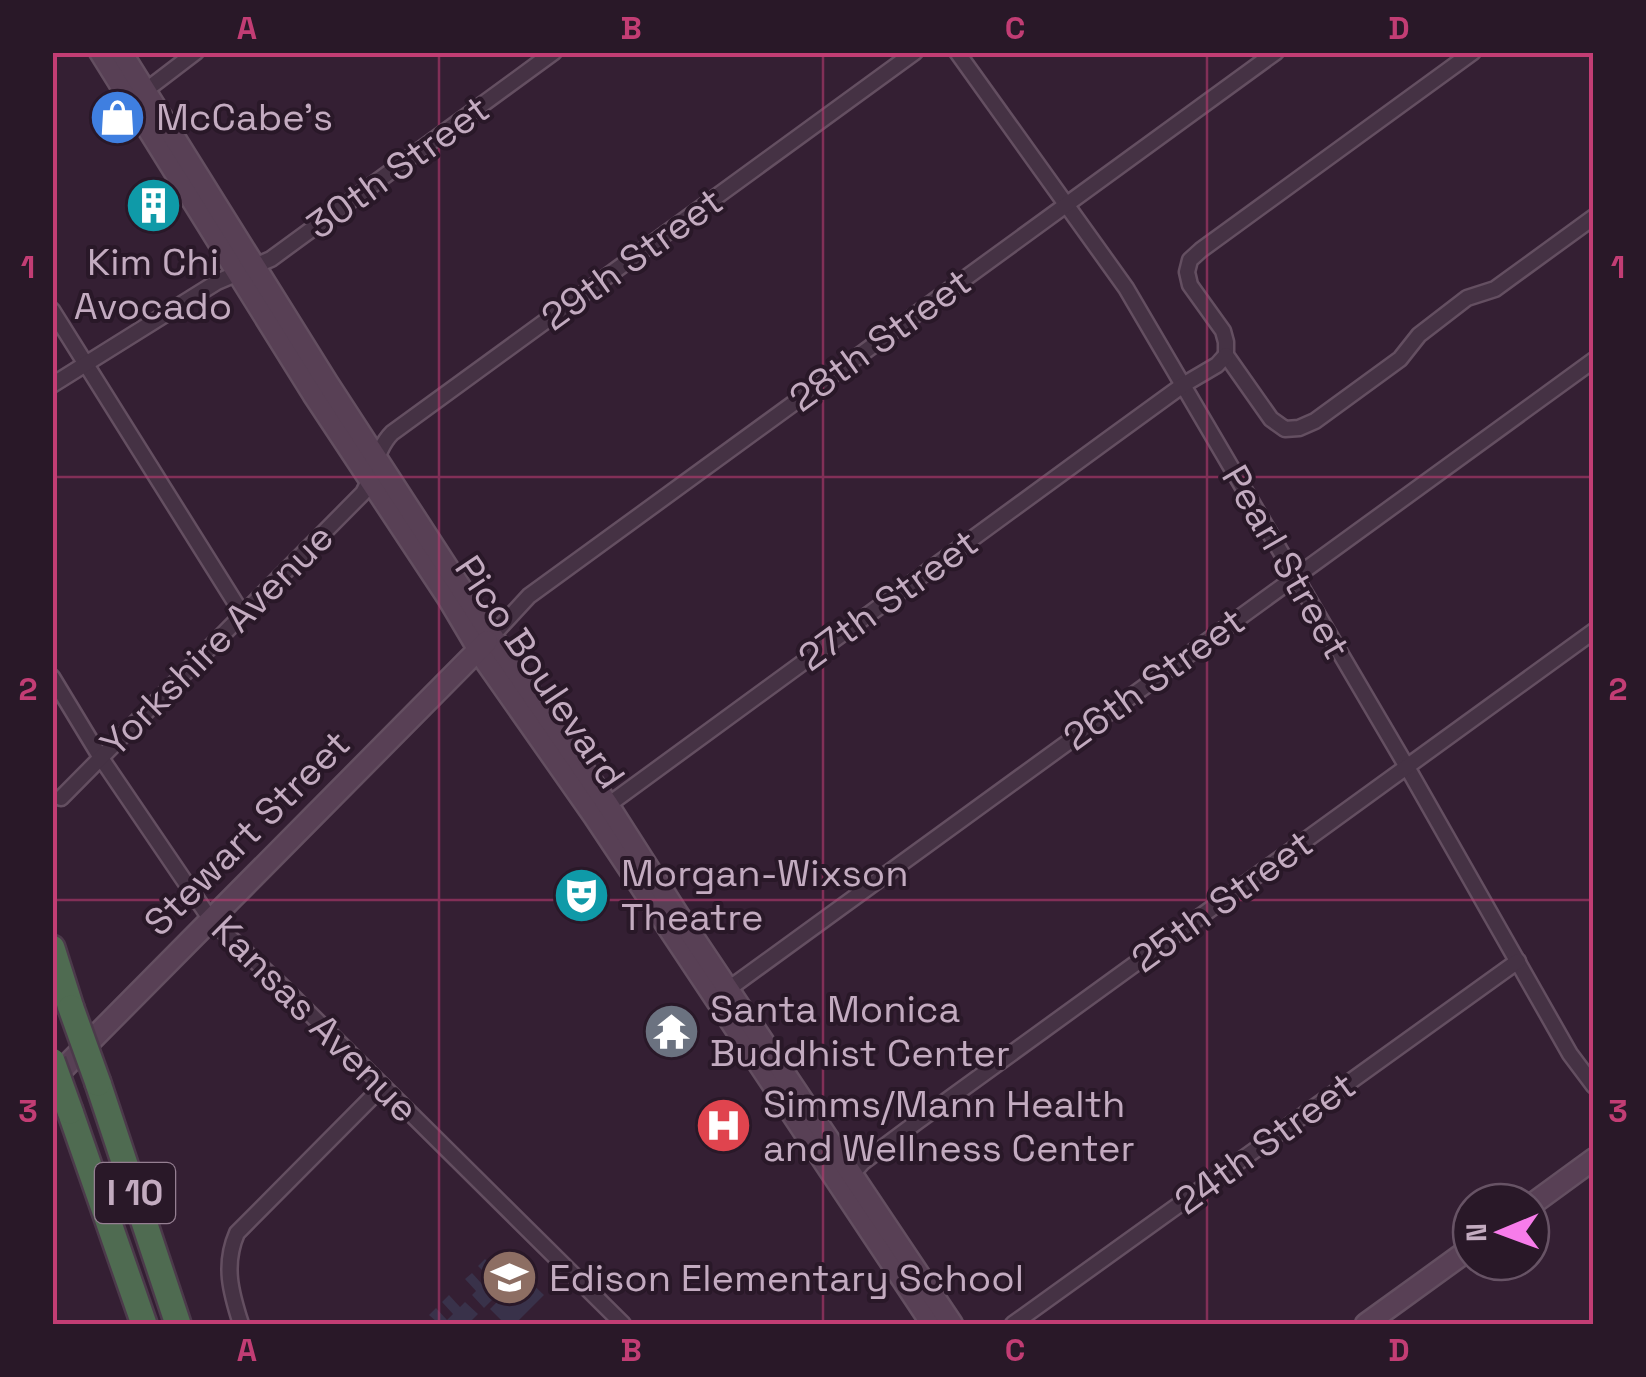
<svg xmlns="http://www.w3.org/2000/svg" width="1646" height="1377" font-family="'Space Grotesk',sans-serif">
  <rect width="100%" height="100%" fill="#341f33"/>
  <!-- green -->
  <g fill="#39324a">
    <polygon points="485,1259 509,1283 484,1308 472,1295 476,1291 465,1279 472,1273 482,1284 491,1275 488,1276 478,1266"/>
    <polygon points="523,1275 544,1295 515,1324 505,1324 490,1309"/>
    <polygon points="449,1295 460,1307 465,1302 478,1314 468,1324 439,1324 429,1315 436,1308 447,1320 453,1314 442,1302"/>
  </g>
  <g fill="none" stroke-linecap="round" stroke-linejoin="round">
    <defs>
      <g id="street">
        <polyline points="957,52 1126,288 1407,767 1570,1054 1594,1086"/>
        <polyline points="1473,52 1201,250 1190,260 1187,272 1190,285 1223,331 1226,342 1226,355 1271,419 1285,429 1299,428 1315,421 1400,359 1419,335 1467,298 1495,289 1594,217"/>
        <polyline points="141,94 196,52"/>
        <polyline points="52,310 243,615"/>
        <polyline points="52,385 217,282 271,259 554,52"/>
        <polyline points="492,636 529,596 1276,52"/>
        <polyline points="52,677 101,758 211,920 286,990 623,1324"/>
        <path d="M61 798 363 493C374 474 376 449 392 433L915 52"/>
        <polyline points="604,808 1106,441 1183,385 1217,365 1226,355"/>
        <polyline points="723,993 1594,360"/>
        <polyline points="852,1174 862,1163 917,1122 1594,631"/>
        <path d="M241 1324C231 1293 223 1265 237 1233L383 1086"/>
        <polyline points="1013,1324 1518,961"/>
      </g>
      <g id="secondary">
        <polyline points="100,52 313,394 448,598 486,662 594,816 932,1324"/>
        <polyline points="121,52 327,382 492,636 608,805 677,913 952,1324"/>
        <polyline points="52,1080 487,641"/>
        <polyline points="1531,1205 1594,1159"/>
        <polyline points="1366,1324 1471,1248"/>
      </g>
      <g id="highway">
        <polyline points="52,948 71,1008"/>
        <polyline points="98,1083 178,1324"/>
        <polyline points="70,1111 144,1324"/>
      </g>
    </defs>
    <!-- street casing -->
    <use href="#street" stroke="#644f61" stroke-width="19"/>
    <!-- secondary casing -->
    <use href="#secondary" stroke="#644f61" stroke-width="25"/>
    <!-- highway casing -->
    <use href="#highway" stroke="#4c3a4b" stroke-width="30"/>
    <!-- street -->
    <use href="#street" stroke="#453244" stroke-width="14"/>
    <!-- secondary -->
    <use href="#secondary" stroke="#584055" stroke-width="20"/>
    <!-- highway -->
    <use href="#highway" stroke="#4f6b51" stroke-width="25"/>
    <defs>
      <g id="highway-bridge">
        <polyline points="71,1008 98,1083"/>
        <polyline points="52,1061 70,1111"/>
      </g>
    </defs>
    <!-- highway-bridge casing -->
    <use href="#highway-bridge" stroke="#4c3a4b" stroke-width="30" stroke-linecap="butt"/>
    <!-- highway-bridge -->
    <use href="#highway-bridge" stroke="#4f6b51" stroke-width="25"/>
  </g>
  <!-- grid -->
  <path fill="none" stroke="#c23d74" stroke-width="2.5" stroke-opacity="0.55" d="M439 52V1324M823 52V1324M1207 52V1324M52 477H1594M52 900H1594"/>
  <!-- icons -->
  <defs>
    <symbol id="shop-disc" viewBox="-11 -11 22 22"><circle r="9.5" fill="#3f7fe0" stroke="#291828"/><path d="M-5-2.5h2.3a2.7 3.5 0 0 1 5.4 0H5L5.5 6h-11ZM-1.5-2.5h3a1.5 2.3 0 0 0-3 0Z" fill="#fff"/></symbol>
    <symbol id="building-disc" viewBox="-11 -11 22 22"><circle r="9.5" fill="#0f9aa8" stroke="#291828"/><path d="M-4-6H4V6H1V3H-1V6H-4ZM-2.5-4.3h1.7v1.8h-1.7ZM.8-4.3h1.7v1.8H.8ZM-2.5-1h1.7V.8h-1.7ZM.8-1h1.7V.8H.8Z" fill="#fff"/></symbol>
    <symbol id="theatre-disc" viewBox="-11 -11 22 22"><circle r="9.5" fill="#0f9aa8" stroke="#291828"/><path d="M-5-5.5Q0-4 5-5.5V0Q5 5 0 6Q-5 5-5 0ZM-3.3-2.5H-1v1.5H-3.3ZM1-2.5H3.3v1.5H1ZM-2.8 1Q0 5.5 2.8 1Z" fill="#fff"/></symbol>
    <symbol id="temple-disc" viewBox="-11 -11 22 22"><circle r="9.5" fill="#6b7280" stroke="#291828"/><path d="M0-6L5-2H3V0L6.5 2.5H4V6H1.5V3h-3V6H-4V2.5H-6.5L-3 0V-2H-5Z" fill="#fff"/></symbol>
    <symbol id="hospital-disc" viewBox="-11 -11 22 22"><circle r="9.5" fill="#e0444e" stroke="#291828"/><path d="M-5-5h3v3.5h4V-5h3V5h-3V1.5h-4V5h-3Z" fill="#fff"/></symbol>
    <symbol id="school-disc" viewBox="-11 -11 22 22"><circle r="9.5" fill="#8d6e63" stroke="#291828"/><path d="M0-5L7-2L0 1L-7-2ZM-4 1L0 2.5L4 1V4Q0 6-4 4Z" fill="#fff"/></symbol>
  </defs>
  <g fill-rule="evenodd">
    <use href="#shop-disc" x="86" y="86" width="63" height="63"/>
    <use href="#building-disc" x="122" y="174" width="63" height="63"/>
    <use href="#theatre-disc" x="550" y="864" width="63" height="63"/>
    <use href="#temple-disc" x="640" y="1000" width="63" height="63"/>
    <use href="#hospital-disc" x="692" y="1094" width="63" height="63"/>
    <use href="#school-disc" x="478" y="1246" width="63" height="63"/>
  </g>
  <g text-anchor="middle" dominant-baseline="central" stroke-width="8" stroke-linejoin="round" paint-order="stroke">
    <!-- shield labels -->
    <rect fill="#291828" stroke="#957f92" stroke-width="2.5" x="95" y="1163" width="80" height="60" rx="8"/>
    <g font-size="35" font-weight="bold" fill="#c3abc0">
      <text x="135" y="1193">I 10</text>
    </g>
    <!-- poi labels -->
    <g font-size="38" fill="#c3abc0" stroke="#291828" text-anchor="start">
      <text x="156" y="117">McCabe's</text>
      <text x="153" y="262" text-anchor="middle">Kim Chi<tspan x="153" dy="44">Avocado</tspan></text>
      <text x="621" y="873">Morgan-Wixson<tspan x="621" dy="44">Theatre</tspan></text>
      <text x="710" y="1009">Santa Monica<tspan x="710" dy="44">Buddhist Center</tspan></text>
      <text x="763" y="1104">Simms/Mann Health<tspan x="763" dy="44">and Wellness Center</tspan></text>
      <text x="549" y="1278">Edison Elementary School</text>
    </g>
    <!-- street labels -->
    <g font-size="38" fill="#c3abc0" stroke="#291828">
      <text transform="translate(398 167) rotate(-36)">30th Street</text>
      <text transform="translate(632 259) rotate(-36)">29th Street</text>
      <text transform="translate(880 340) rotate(-36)">28th Street</text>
      <text transform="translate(1286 562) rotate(60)">Pearl Street</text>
      <text transform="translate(888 600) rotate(-36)">27th Street</text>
      <text transform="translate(217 640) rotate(-45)">Yorkshire Avenue</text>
      <text transform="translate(540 672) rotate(56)">Pico Boulevard</text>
      <text transform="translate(1154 679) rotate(-36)">26th Street</text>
      <text transform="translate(247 833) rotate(-45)">Stewart Street</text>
      <text transform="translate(1222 901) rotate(-36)">25th Street</text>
      <text transform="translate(315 1019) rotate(45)">Kansas Avenue</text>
      <text transform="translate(1265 1143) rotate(-36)">24th Street</text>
    </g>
  </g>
  <!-- border -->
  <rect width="1646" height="1377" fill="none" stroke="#291828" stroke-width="110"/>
  <!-- north arrow -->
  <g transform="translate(1501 1232) rotate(269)"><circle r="48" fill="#291828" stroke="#675365" stroke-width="2.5"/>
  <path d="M0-8L18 38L0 25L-18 38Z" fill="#f77cea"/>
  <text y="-15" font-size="28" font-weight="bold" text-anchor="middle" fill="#c3abc0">N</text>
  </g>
  <rect x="55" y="55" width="1536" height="1267" fill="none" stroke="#c23d74" stroke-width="4"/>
  <g font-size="32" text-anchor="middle" font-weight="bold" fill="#c23d74">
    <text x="247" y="39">A</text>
    <text x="631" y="39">B</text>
    <text x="1015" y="39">C</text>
    <text x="1399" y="39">D</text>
    <text x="28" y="278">1</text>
    <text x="1618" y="278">1</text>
    <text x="28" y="700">2</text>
    <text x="1618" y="700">2</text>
    <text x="28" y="1122">3</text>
    <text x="1618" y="1122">3</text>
    <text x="247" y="1361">A</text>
    <text x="631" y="1361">B</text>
    <text x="1015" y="1361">C</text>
    <text x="1399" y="1361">D</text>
  </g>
</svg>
